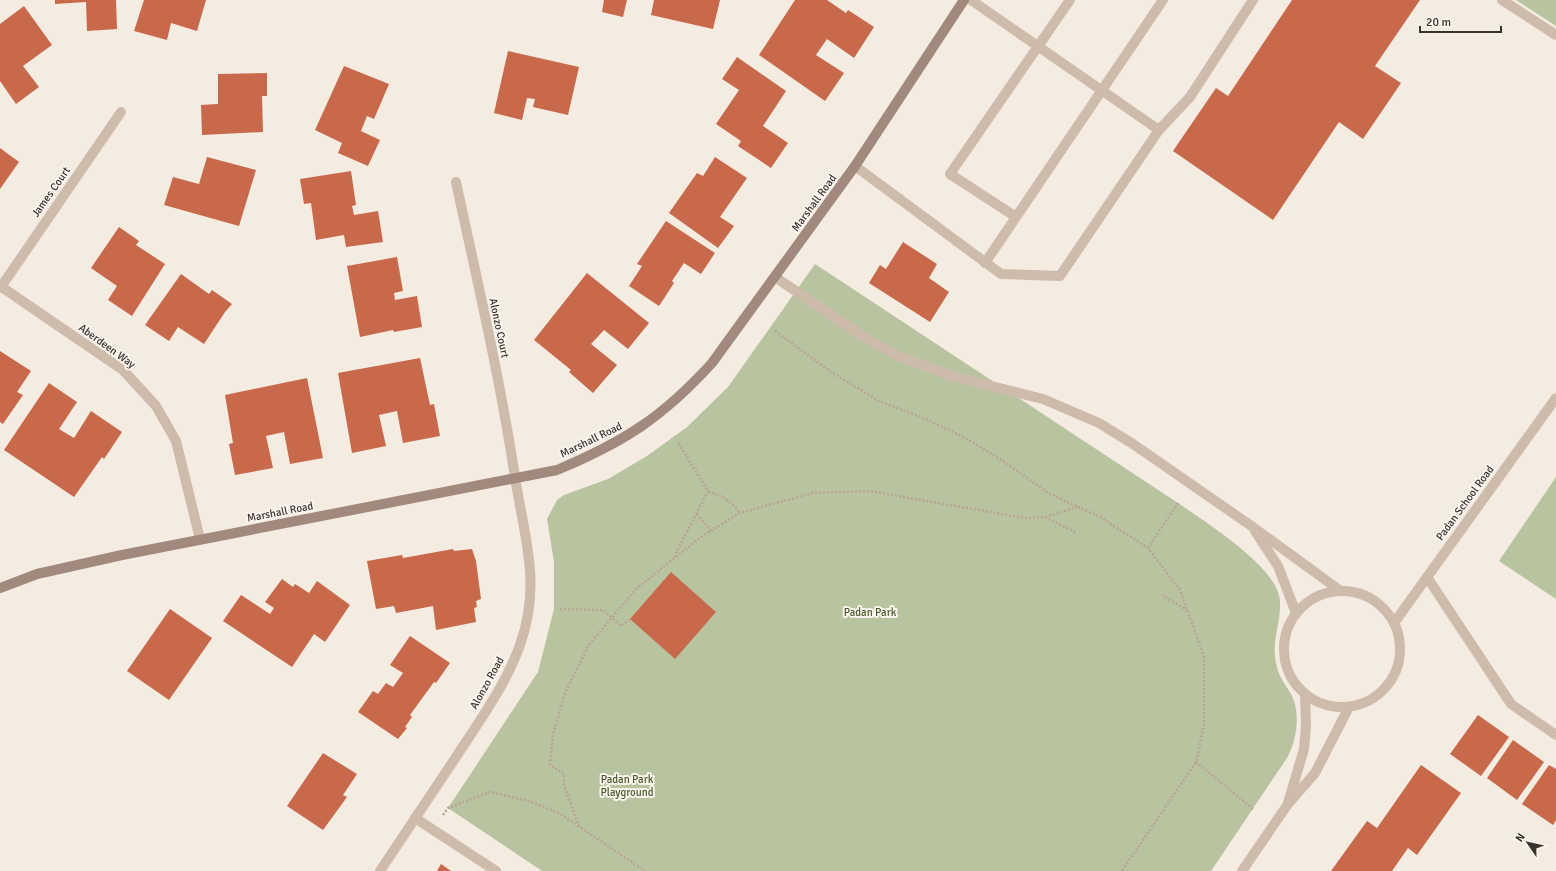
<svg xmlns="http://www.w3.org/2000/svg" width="1556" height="871" font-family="Signika,sans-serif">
  <rect width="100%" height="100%" fill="#f4ebe1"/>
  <!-- green -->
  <g fill="#b8c4a0">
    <polygon points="1516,0 1556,0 1556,26"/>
    <path d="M815 264 1178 503C1205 522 1280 568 1280 602 1281 626 1270 642 1277 667 1279 677 1286 685 1291 694 1301 713 1297 740 1287 758L1211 871H542L448 808 538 672 554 609V562L547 519 557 500 564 495 608 479 647 456 687 427 728 387Z"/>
    <polygon points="1556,477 1556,599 1499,561"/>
  </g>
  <!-- building -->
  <g fill="#c8694b">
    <polygon points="55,0 116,0 117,29 87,31 86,2 55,4"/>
    <polygon points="144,0 206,0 197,31 171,23 167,40 134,31"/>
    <polygon points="604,0 627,0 623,17 602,12"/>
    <polygon points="654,0 720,0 713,29 651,15"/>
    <polygon points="795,0 827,0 846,13 848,10 874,27 854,58 827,39 816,55 844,73 825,101 759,55"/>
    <polygon points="1292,0 1420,0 1375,66 1401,83 1363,139 1339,122 1273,220 1173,151 1216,88 1228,96"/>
    <polygon points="24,6 52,45 23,66 39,87 16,104 0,81 0,24"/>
    <polygon points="508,51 579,67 568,115 533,107 535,99 527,98 522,120 494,113"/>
    <polygon points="737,57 786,91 763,126 788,143 771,168 738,146 741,141 716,124 739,90 722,79"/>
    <polygon points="344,66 389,84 374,119 367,116 361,131 380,140 368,166 338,153 342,143 315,130"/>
    <polygon points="267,73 267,96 262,96 263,132 202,135 201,105 218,104 218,74"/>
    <polygon points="0,148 19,162 0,189"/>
    <polygon points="207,157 256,170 239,226 164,205 173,177 199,184"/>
    <polygon points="715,157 747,178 720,217 734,226 718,248 669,213 697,173 703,176"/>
    <polygon points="351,171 356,205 352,206 354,215 378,211 383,242 346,247 344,235 316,240 311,203 304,204 300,179"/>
    <polygon points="666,221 715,253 701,274 684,263 672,281 674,283 659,306 629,286 642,266 637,264"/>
    <polygon points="119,227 139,241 136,245 165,264 132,316 108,300 117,286 91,268"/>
    <polygon points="903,242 937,264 929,278 949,292 930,322 869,283 880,265 886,269"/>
    <polygon points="397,257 403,291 394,293 395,300 417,296 422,327 394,332 393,330 360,337 347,266"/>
    <polygon points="587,273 649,323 628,349 604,330 591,344 617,365 593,393 569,372 571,370 534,340"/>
    <polygon points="181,274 209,294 212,290 232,304 225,312 204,344 178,327 169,341 145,325"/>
    <polygon points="0,351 31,371 17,392 23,395 3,424 0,422"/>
    <polygon points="420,358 430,405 434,404 440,436 403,443 397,411 379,415 386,446 352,453 338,373"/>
    <polygon points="307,378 323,458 290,464 284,432 266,436 273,468 235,475 229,444 233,443 225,395"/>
    <polygon points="49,383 77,402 59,429 74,438 91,411 122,432 104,459 102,457 74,497 4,450"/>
    <polygon points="453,549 454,551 472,549 476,561 481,599 476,601 477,607 474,608 476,622 436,630 433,606 396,613 394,606 376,609 367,561 402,555 403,558"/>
    <polygon points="671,572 716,612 675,659 630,619"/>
    <polygon points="282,579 293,587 295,584 309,593 317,581 350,605 325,642 314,634 292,667 223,621 241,595 270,614 274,608 265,602"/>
    <polygon points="170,609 212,638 169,700 127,671"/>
    <polygon points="410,636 450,663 436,683 434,682 410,715 412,717 405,727 407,728 398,739 358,712 373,691 378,694 386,683 393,687 403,673 390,665"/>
    <polygon points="1478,715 1509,737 1481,776 1450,754"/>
    <polygon points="1513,740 1544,762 1517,800 1487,778"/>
    <polygon points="323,753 357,774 343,795 347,797 323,830 287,806"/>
    <polygon points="1421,765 1461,793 1417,855 1408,848 1392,871 1331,871 1367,821 1377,828"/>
    <polygon points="1549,765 1556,769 1556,820 1553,825 1522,804"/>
    <polygon points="441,864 451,871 437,871"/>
  </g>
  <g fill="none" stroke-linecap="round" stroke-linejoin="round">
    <!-- path -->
    <g stroke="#b9a596" stroke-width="2.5" stroke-dasharray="2 2" stroke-linecap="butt">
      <polyline points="775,331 831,372 879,401 926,419 969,440 1006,463 1048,493 1100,517 1148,548 1180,590 1204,657 1204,725 1196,762 1122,871"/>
      <path d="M708 491C722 496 732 501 740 513"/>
      <polyline points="697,514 711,531"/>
      <polyline points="1045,517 1077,533"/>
      <polyline points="1148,548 1178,503"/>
      <polyline points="674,557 708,491 677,441"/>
      <polyline points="1162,595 1187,610"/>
      <polyline points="560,609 603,610 621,626 630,619"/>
      <polyline points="1196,762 1253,809"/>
      <polyline points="443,815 448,808 490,792 529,801 559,813 645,871"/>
      <polyline points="579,827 564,785 564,774 550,765 553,734 565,693 589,645 636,589 701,537 740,513 812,493 869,491 1025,518 1045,517 1078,507"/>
    </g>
    <!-- lane -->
    <g stroke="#cdbbac" stroke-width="10">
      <polyline points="971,0 1159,130"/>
      <polyline points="1502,0 1556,35"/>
      <polyline points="855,166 1001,274 1060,276 1159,130 1190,97 1253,0"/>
      <polyline points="1016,217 950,174 1070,0"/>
      <polyline points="985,263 1163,0"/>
      <polyline points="775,277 861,335 898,356 955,377 1043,399 1099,423 1133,444 1250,525 1338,589"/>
      <polyline points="1255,531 1278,566 1296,613"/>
      <polyline points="1427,577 1511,704 1556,735"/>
      <circle cx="1342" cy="649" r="58"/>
    </g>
    <!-- street -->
    <g stroke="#cdbbac" stroke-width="10">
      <polyline points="0,286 123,370 156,406 176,441 200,539"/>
      <polyline points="1,287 121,112"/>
      <polyline points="1394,623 1556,398"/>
      <polyline points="1288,803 1304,749 1306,726 1305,694"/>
      <polyline points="415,818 496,871"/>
      <path d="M380 871C406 832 432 793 458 754 481 719 506 684 520 645 542 583 524 537 515 477 500 378 477 280 456 182"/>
      <polyline points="1242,871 1288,804 1315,773 1349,707"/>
    </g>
    <!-- secondary -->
    <path stroke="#a18a7d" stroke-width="10" d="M0 588 37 574 122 555 557 470C624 442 663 417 712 363L855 166 964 0"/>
  </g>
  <g text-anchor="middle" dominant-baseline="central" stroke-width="4" stroke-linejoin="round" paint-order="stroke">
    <!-- street labels -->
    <g font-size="11" fill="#3b302b" stroke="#fbf5ee">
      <text transform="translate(51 192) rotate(-55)">James Court</text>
      <text transform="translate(814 203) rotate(-54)">Marshall Road</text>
      <text transform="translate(499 328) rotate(78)">Alonzo Court</text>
      <text transform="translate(107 346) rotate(36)">Aberdeen Way</text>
      <text transform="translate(591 440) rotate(-26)">Marshall Road</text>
      <text transform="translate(1465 503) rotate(-54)">Padan School Road</text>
      <text transform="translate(280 512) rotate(-11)">Marshall Road</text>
      <text transform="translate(487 683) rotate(-61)">Alonzo Road</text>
    </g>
    <!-- park labels -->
    <g font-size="11" fill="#4a5a2e" stroke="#fbf5ee">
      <text x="870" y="612">Padan Park</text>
      <text x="627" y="779">Padan Park<tspan x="627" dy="13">Playground</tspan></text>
    </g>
  </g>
  <!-- north arrow -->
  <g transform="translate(1528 843) rotate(304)" stroke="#fbf5ee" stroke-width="3" paint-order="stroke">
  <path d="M0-3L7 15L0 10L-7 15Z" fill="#3b302b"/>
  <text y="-6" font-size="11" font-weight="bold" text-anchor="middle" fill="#3b302b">N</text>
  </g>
  <!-- scale -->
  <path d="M1420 26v6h81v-6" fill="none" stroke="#3b302b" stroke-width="2"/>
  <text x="1426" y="26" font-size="12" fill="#3b302b" stroke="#fbf5ee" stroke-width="3" paint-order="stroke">20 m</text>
</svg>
